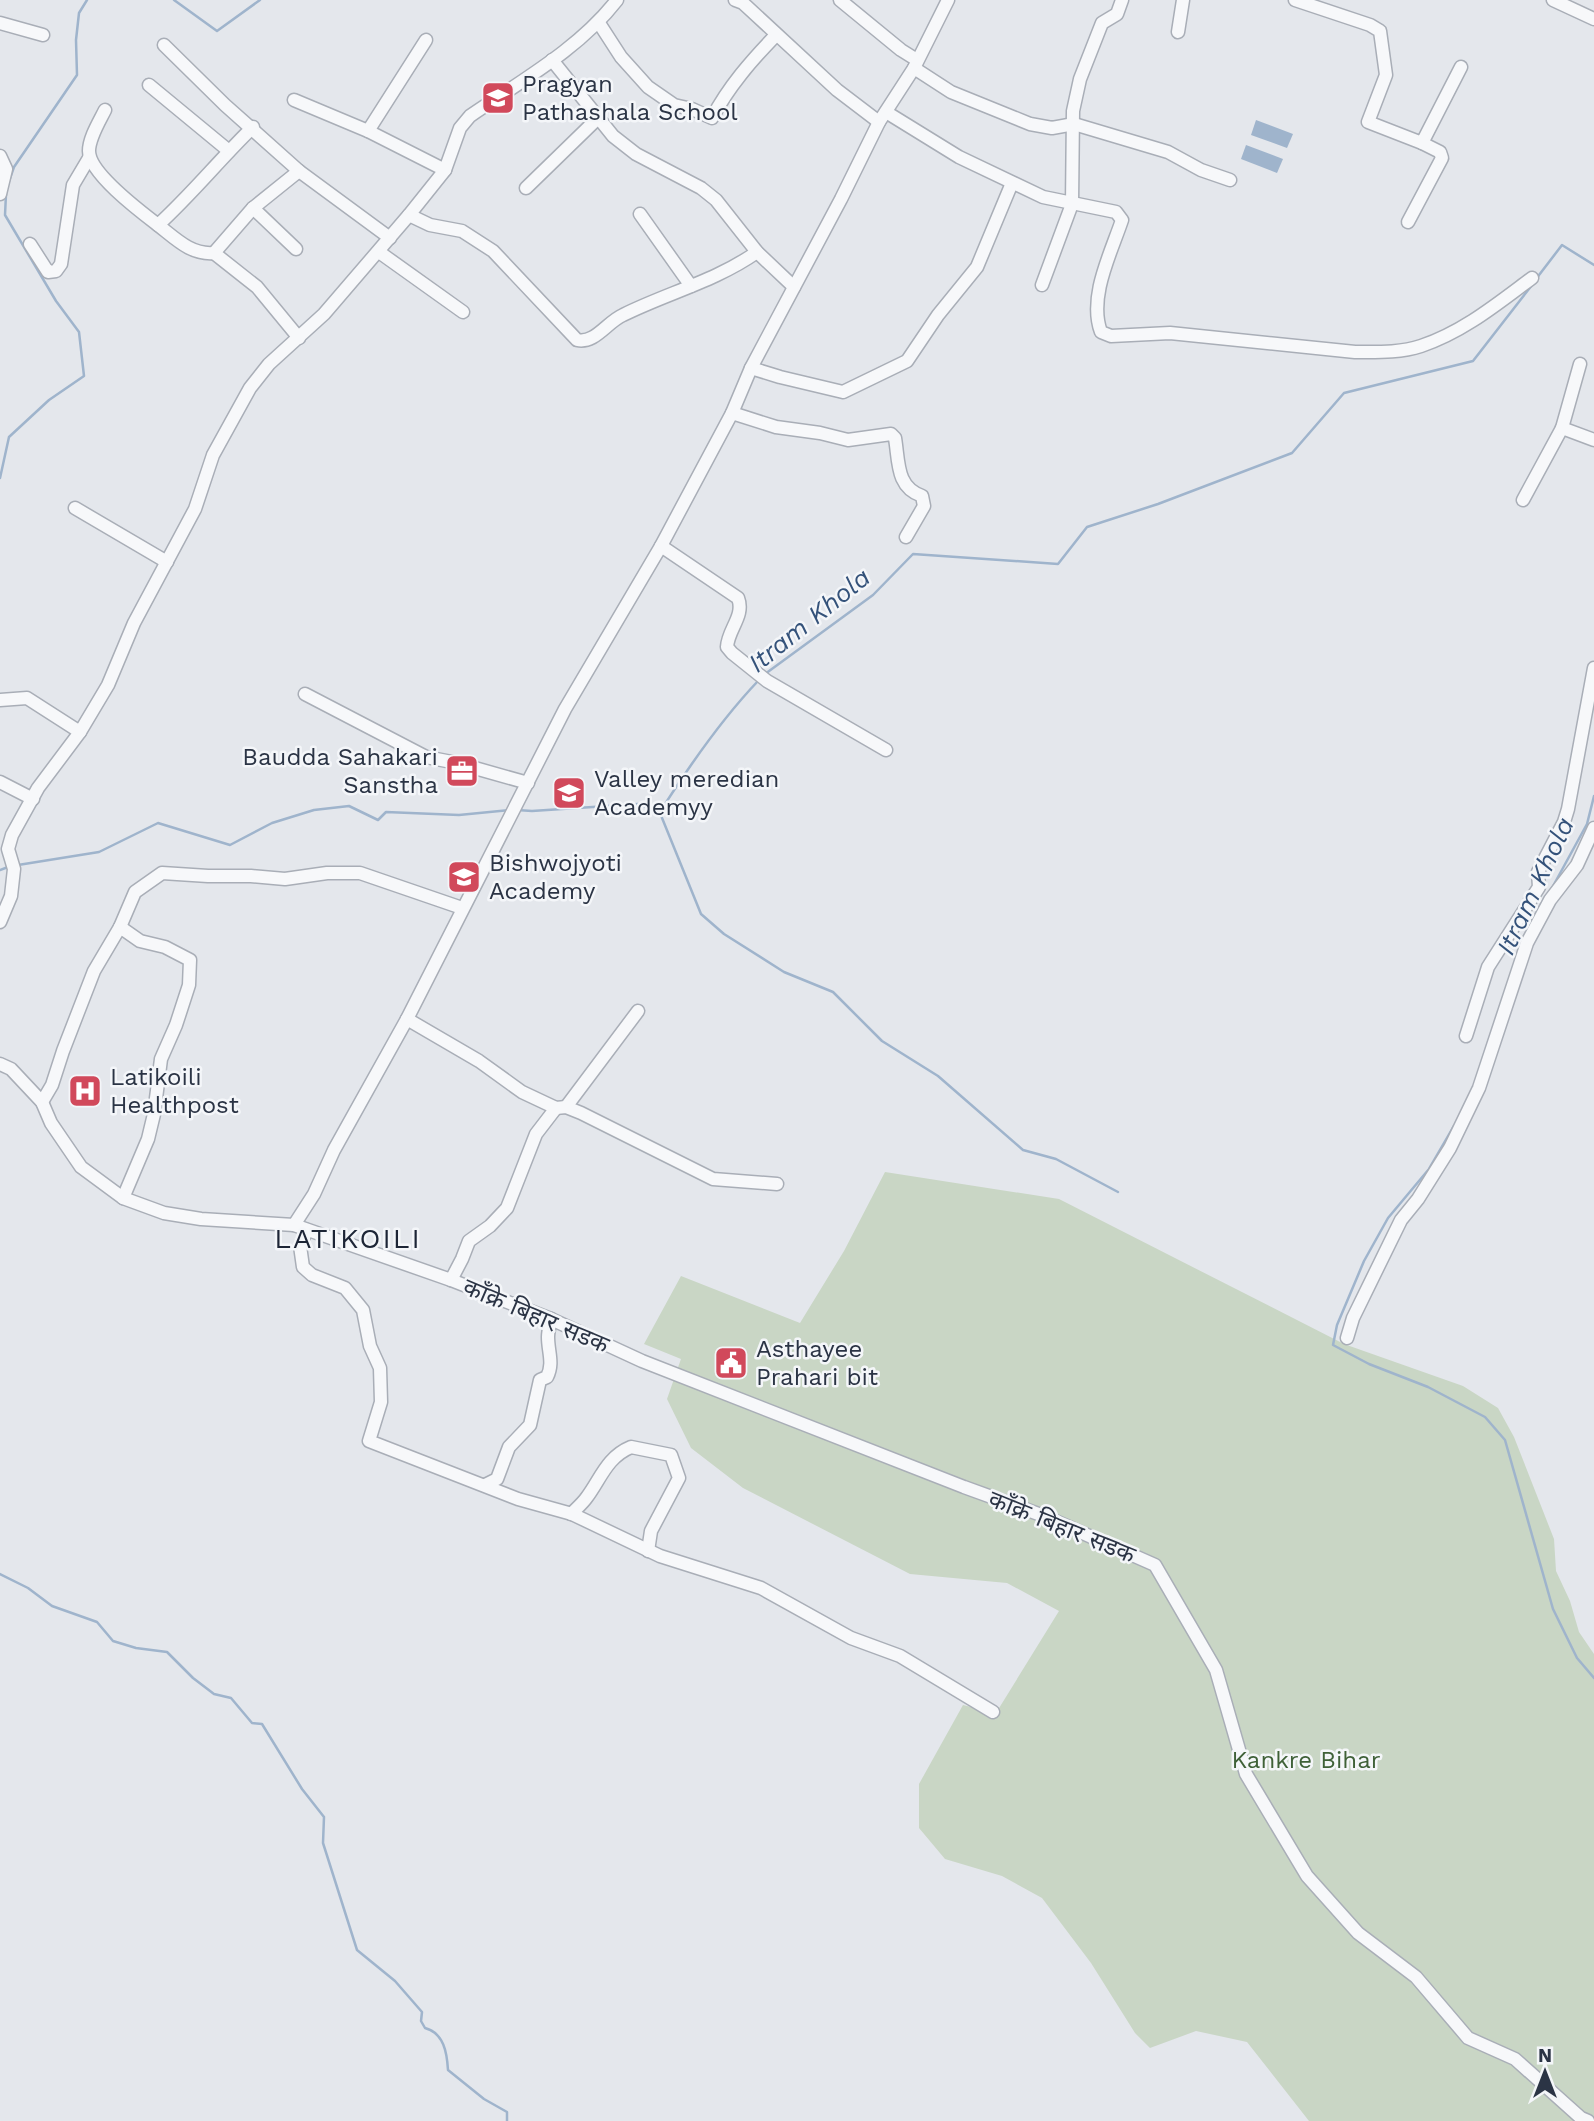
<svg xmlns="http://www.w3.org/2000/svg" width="1594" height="2121" font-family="'Work Sans','Noto Sans Devanagari',sans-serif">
  <rect width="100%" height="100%" fill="#e4e7ec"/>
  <!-- green -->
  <polygon fill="#c9d6c5" points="885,1172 1059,1199 1344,1344 1463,1386 1498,1408 1514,1437 1554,1539 1556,1571 1570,1601 1579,1632 1594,1654 1594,2121 1309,2121 1247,2042 1196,2031 1150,2048 1135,2033 1091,1963 1042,1898 1002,1876 945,1859 919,1828 919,1784 963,1705 996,1713 1059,1611 1007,1583 910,1574 743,1488 691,1448 667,1399 681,1359 644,1344 681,1276 800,1323 844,1251"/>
  <!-- water -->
  <g fill="#9fb4cc">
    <polygon points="1256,120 1293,134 1287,148 1251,135"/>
    <polygon points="1246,145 1283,159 1277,173 1241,159"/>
  </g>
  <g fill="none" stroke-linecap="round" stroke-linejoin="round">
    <!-- stream -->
    <g stroke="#9fb4cc" stroke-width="2.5">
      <polyline points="174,0 217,31 260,0"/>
      <polyline points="8,184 14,167 77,75 76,40 79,13 87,0"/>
      <polyline points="1536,279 1562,245 1594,265"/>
      <polyline points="0,478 9,437 49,400 84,376 79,332 56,301 5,215 6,194"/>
      <polyline points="765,674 873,595 913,554 1058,564 1087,527 1158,504 1292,453 1344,393 1473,361 1532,285"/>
      <path d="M517 810 532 811 638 804 660 812C689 766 720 721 758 681"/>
      <polyline points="660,813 701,914 724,934 784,972 833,992 882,1041 938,1076 1023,1150 1056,1159 1118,1192"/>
      <polyline points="18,865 99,852 158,823 230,845 272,823 314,810 349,806 378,820 386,812 459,815 510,810"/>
      <polyline points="0,870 8,867"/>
      <polyline points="1552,888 1587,824 1594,796"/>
      <polyline points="1454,1126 1429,1169 1388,1218 1364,1261 1337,1325 1333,1345 1369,1364 1428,1387 1485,1417 1505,1440 1553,1609 1577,1658 1594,1678"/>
      <path d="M0 1574 28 1588 52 1606 97 1622 113 1641 136 1648 167 1652 193 1678 214 1694 231 1698 252 1723 262 1724 302 1789 324 1817 323 1843 357 1950 395 1981 422 2012 421 2021 425 2028C444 2033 447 2053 448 2070L484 2099 507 2112V2121"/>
    </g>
    <defs>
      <g id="minor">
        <polyline points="735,0 743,3 837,90 879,122"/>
        <polyline points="840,0 901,50 917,60"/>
        <polyline points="1295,0 1370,25 1380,31 1386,75 1368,122 1422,143 1461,67"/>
        <polyline points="1553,0 1594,19"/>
        <polyline points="0,23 43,35"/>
        <path d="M599 23 621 57 648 87 674 105 692 109 712 118C729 86 751 61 776 35"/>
        <polyline points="1178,32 1183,0"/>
        <polyline points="164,45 225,105 299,171 390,238"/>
        <polyline points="552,60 613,136 636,154 701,188 716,200 757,252 794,287"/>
        <polyline points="914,68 951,92 1030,124 1052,128 1074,124 1168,152 1201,170 1230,180"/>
        <polyline points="149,85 229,151"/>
        <polyline points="294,100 368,131 445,170"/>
        <path d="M105 110C99 122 89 138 89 151 89 173 141 212 158 225 192 194 220 159 253 127"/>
        <path d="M886 112 959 157 1043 197 1116 212 1122 220C1111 253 1088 297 1101 332L1111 336 1170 333 1355 352C1377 352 1400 353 1421 346 1463 332 1497 304 1532 278"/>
        <polyline points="368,131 426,40"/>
        <polyline points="0,156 6,169 0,194"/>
        <polyline points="526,188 598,118"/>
        <polyline points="253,208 296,249"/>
        <polyline points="640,214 691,286"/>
        <path d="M409 215 430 225 462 231 493 251 577 340C595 344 607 322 623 315 667 293 716 281 757 252"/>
        <polyline points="1408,222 1442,158 1440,152 1422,143"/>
        <path d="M158 225C176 239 191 255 214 253"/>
        <polyline points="30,244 48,272 56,271 61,264 73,185 89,158"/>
        <polyline points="379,252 463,312"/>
        <polyline points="1042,285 1072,204 1073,111 1080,79 1102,23 1117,14 1122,0"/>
        <polyline points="299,338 257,287 214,253 253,208 299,171"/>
        <polyline points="751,368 780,377 843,392 907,361 938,315 977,267 1012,183"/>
        <path d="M732 413 776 427 820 433 848 440 891 434 895 438C899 462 896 487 922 496L924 506 906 537"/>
        <polyline points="1562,428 1594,440"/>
        <polyline points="1523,500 1562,428 1580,364"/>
        <polyline points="75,508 167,562"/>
        <path d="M661 546 738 598C745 616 728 629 727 647L732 653 767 681 886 750"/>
        <polyline points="305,694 426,757 457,763 528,783"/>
        <polyline points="0,700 27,698 80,732"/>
        <polyline points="0,782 33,799"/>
        <path d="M0 922 11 896 14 869 8 849 12 835 38 788 80 732 108 685 134 623 195 509 213 455 250 388 269 364 324 314 409 215 445 170 460 128 470 116C521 81 579 49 617 0"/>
        <polyline points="120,927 140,941 165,947 190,960 189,985 176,1025 161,1059 154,1114 148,1139 123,1198"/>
        <polyline points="407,1019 479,1061 522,1092 556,1108 566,1107 581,1113 713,1179 777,1184"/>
        <polyline points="1466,1036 1488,967 1539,887 1538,872 1564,822 1568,809 1594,668"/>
        <polyline points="0,1064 11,1069 42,1102 51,1123 81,1167 123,1198 164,1213 201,1219 294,1225 451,1280 551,1319 642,1361 964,1487 1044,1516 1155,1565 1216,1670 1246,1774 1307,1876 1358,1933 1416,1977 1468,2038 1515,2059 1581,2118 1588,2121"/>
        <polyline points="42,1102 52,1085 63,1051 94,971 120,927 135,892 162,873 208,876 251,876 285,879 327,873 360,873 462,908"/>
        <polyline points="566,1107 638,1011"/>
        <polyline points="294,1225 314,1194 334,1150 407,1019 565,709 661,546 732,413 751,368 841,199 879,122 914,68 948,0"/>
        <polyline points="307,1230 300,1246 303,1267 312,1275 345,1288 363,1310 370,1346 380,1368 381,1402 369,1441 518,1499 572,1514 660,1556 761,1588 851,1638 900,1656 993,1712"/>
        <polyline points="451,1280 462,1259 469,1241 490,1226 507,1208 536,1134 556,1108"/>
        <polyline points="1347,1338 1353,1318 1401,1220 1418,1199 1450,1148 1479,1088 1527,943 1550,900 1577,865 1594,828"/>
        <path d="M485 1485 497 1479 509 1447 530 1425 540 1380 547 1377C554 1363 548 1352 548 1337 548 1331 550 1325 551 1319"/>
        <path d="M571 1514C576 1509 583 1503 587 1497 601 1478 607 1457 631 1447L671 1455 679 1478 651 1531 648 1551"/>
      </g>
    </defs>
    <!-- minor casing -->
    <use href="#minor" stroke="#a9aeb7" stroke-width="15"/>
    <!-- minor -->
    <use href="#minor" stroke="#f7f8fa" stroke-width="12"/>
  </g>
  <!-- icons -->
  <defs>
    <symbol id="school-square" viewBox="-11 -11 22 22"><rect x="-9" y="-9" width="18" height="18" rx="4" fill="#d1495b" stroke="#f4f6f9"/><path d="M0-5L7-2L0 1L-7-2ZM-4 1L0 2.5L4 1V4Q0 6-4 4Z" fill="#fff"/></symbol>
    <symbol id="office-square" viewBox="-11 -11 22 22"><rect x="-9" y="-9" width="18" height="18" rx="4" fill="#d1495b" stroke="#f4f6f9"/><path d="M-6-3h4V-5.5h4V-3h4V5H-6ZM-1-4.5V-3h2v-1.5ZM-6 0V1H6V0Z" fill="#fff"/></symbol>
    <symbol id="hospital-square" viewBox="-11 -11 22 22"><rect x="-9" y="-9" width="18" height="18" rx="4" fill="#d1495b" stroke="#f4f6f9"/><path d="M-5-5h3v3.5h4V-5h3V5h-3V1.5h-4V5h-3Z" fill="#fff"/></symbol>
    <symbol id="civic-square" viewBox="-11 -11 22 22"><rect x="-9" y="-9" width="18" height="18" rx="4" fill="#d1495b" stroke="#f4f6f9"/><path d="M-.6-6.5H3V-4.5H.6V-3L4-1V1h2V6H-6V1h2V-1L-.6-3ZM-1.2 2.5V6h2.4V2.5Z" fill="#fff"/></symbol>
  </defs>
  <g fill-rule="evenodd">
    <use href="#school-square" x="479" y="79" width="38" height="38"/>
    <use href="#office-square" x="443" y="752" width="38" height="38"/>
    <use href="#school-square" x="550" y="774" width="38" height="38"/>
    <use href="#school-square" x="445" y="858" width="38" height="38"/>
    <use href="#hospital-square" x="66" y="1072" width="38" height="38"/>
    <use href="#civic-square" x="712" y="1344" width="38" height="38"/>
  </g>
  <g text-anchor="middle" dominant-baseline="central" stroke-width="5" stroke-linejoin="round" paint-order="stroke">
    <!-- poi labels -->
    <g font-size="24" fill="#2b3445" stroke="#f4f6f9" text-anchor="start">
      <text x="522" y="84">Pragyan<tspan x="522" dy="28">Pathashala School</tspan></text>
      <text x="438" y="757" text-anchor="end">Baudda Sahakari<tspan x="438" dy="28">Sanstha</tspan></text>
      <text x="594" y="779">Valley meredian<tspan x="594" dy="28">Academyy</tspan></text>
      <text x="489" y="863">Bishwojyoti<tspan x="489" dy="28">Academy</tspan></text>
      <text x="110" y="1077">Latikoili<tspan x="110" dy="28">Healthpost</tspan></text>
      <text x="756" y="1349">Asthayee<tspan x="756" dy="28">Prahari bit</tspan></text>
    </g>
    <!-- street labels -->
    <g font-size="24" fill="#2b3445" stroke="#f4f6f9">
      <text transform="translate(536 1316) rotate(23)">काँक्रे बिहार सडक</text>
      <text transform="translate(1062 1527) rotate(22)">काँक्रे बिहार सडक</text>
    </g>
    <!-- park labels -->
    <g font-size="24" fill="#3f6138" stroke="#f4f6f9">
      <text x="1306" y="1760">Kankre Bihar</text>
    </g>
    <!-- water labels -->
    <g font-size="26" font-style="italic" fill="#34527a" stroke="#f4f6f9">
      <text transform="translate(809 620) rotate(-39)">Itram Khola</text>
      <text transform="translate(1535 886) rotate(-65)">Itram Khola</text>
    </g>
    <!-- quarter labels -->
    <g font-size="28" letter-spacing="2" fill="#1d2536" stroke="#f4f6f9">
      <text x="348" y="1238">LATIKOILI</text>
    </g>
  </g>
  <!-- north arrow -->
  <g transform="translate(1545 2072)" stroke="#f4f6f9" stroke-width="5" paint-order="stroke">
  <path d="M0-5L12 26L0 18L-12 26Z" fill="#2b3445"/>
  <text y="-10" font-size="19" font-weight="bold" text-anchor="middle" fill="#2b3445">N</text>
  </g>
</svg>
